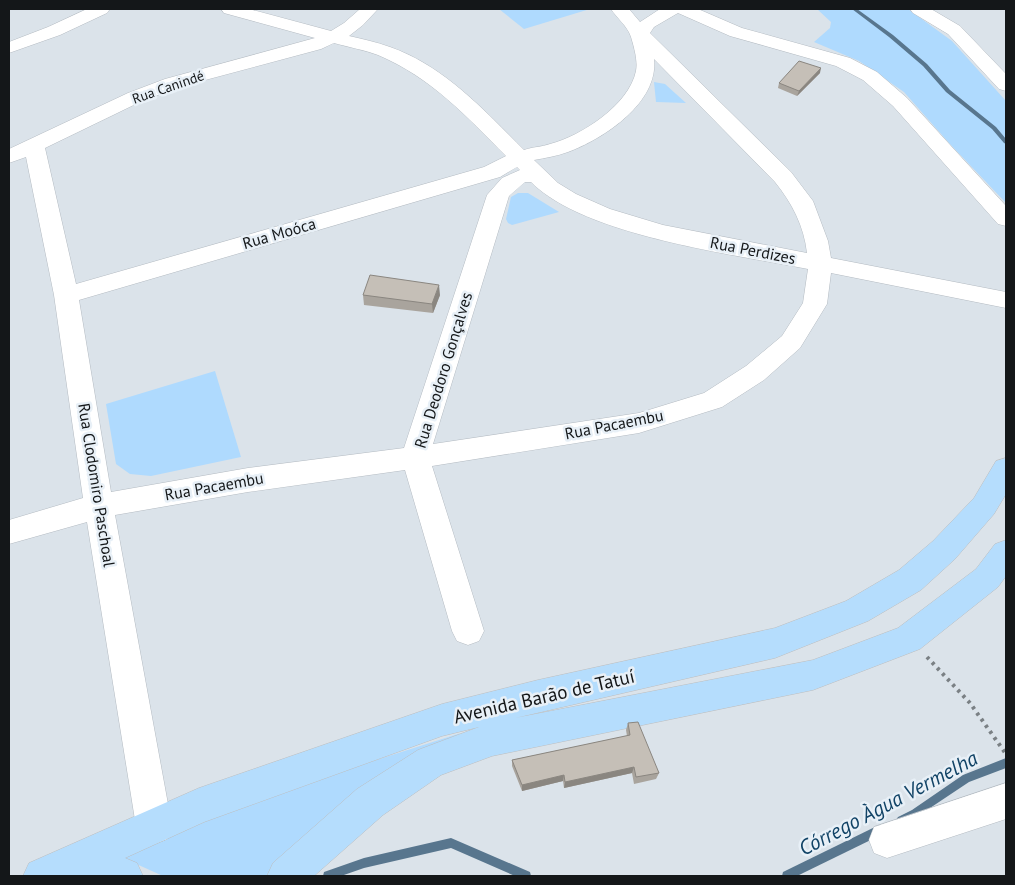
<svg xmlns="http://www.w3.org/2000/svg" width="1015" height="885" font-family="'PT Sans',sans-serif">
  <rect width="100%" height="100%" fill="#dbe3ea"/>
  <!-- green -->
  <g fill="#afdafe">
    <polygon points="499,9 590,9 524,29"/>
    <polygon points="817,9 908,9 952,41 1006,101 1006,203 949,143 904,92 859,61 814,42 830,28 831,22"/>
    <polygon points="654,82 665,84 686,103 656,102"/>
    <polygon points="518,193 528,193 559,212 512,225 508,223 506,219 511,197"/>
    <polygon points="215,371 241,457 151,476 130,474 116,464 106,404"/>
    <polygon points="461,733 379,779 266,876 163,876 123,858 263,796"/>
  </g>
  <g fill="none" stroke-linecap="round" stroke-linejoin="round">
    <!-- stream -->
    <g fill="#58768e" fill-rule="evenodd">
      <polygon points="852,9 857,9 893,35 927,64 950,90 996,127 1006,139 1006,144 1004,143 992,129 946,92 923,66 889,37"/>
      <polygon points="1006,758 1006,768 969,782 918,816 901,825 898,823 896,820 898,817 912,810 963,775"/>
      <polygon points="879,825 883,826 884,830 883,834 797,876 782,876 783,872"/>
      <polygon points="451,838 530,872 531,876 515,876 451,848 364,868 341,876 323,876 324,872 364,858"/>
    </g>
    <defs>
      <g id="minor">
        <polygon points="87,9 110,9 107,13 60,35 9,53 9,42 48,27"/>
        <path d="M221 9H249L331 31 344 23 360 9H378L363 25 349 36C362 39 376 42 390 47 444 66 484 110 524 150 532 147 542 147 550 144 581 136 629 105 636 71 638 61 634 47 631 37 628 27 617 18 611 9H629L640 22 660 9H698L742 28 850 58 877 72 907 98 1006 206V226L998 224 893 106 863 80 836 66 730 36 678 13 654 27 650 33 791 172 813 201 828 241 831 258 1006 292V308L831 273 827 304 800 348 764 380 722 407 639 433 432 466 484 631 479 641 468 645 457 641 452 631 405 470 248 492 115 515 172 826 167 839 154 844 141 839 136 826 87 522 9 544V520L83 498 54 295 26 157 9 163V149L128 93 165 79 315 38 224 13ZM334 43C348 47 365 50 378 55 432 78 466 116 506 156L484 167 76 284 45 148 142 101 179 87 321 49ZM654 59 775 182C792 203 804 226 807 253L663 225 610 209 576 194 558 183 534 160C545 158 557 156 568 152 603 139 659 103 654 59ZM517 167 520 170 502 178 487 195 404 448 248 468 111 492 79 300 500 177ZM525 182H531C585 236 733 254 808 269L803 303 782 336 746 366 704 393 639 413 433 444 509 196Z"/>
        <polygon points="910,9 931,9 960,26 1006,74 1006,91 999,89 948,34 913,13"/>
        <polygon points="1006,783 1006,819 887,858 874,853 869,840 874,827"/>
      </g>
      <polygon id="major" points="1006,458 1006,494 994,514 955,559 921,590 868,621 775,658 515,718 813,660 898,628 976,569 995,544 1006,540 1006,576 998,587 920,649 813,690 492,756 441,775 383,815 314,876 267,876 273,863 357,789 418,750 479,727 442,736 204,822 125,858 137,863 143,876 23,876 29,863 199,788 442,704 538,680 775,628 846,601 899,570 933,541 974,498 996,461"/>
    </defs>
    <!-- minor casing -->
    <use href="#minor" stroke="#b4bbc2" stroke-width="1"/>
    <!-- major casing -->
    <use href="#major" stroke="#bdbebf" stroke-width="1"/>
    <!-- path -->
    <polyline stroke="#7a8084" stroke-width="4" stroke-dasharray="3 4.5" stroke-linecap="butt" points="927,657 970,703 1006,754"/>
    <!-- minor -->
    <use href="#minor" fill="#fff" fill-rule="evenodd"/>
    <!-- major -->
    <use href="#major" fill="#b5ddfd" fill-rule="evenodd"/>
  </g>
  <!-- wall -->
  <g fill="#a9a49d">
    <polygon points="820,73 797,96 778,88 779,83"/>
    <polygon points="363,295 440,295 433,313 364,305"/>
    <polygon points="628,723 659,773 656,779 634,784 632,773 564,788 563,781 522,791 512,766 512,760 627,736 626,730"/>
  </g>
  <!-- shaded-wall -->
  <g fill="#8a8680">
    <polygon points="821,68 820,73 797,96 799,91"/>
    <polygon points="439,285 440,295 433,313 432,304"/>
    <polygon points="634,767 632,773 564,788 565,782"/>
    <polygon points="564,775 563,781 522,791 522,785"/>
  </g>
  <!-- building -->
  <g fill="#c5bfb7" stroke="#8a8680">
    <polygon points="799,61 821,68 799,91 779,83"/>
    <polygon points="370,275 439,285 432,304 363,295"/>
    <polygon points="638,722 659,773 636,777 634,767 565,782 564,775 522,785 512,760 630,735 628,723"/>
  </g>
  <g text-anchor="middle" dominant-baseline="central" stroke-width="5" stroke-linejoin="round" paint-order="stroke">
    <!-- far-street labels -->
    <g font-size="14" fill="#141719" stroke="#e8f0f7">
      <text transform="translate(168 87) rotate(-19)">Rua Canindé</text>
    </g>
    <!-- street labels -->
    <g font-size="16" fill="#141719" stroke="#e8f0f7">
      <text transform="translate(279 233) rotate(-16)">Rua Moóca</text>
      <text transform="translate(753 250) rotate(11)">Rua Perdizes</text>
      <text transform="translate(443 370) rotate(-73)">Rua Deodoro Gonçalves</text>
      <text transform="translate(614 424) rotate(-11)">Rua Pacaembu</text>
      <text transform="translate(97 485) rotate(81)">Rua Clodomiro Paschoal</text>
      <text transform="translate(214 486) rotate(-10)">Rua Pacaembu</text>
    </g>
    <!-- near-street labels -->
    <g font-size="19" fill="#141719" stroke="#e8f0f7">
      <text transform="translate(544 696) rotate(-13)">Avenida Barão de Tatuí</text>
    </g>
    <!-- near-water labels -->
    <g font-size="21" font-style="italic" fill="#114366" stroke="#e8f0f7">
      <text transform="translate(888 803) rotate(-28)">Córrego Àgua Vermelha</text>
    </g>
  </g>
  <!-- border -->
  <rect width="1015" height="885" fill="none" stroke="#141719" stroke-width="20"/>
</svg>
